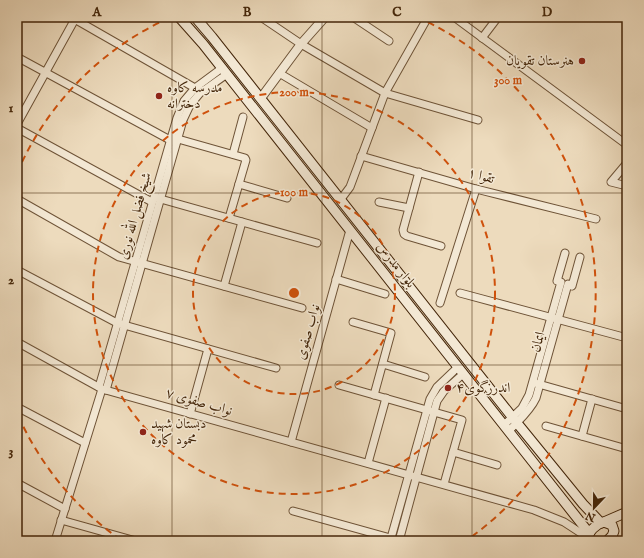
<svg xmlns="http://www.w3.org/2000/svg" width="644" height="558" font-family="'IM FELL English',Amiri,serif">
  <rect width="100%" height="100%" fill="#eddbbd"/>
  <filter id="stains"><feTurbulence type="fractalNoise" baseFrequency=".005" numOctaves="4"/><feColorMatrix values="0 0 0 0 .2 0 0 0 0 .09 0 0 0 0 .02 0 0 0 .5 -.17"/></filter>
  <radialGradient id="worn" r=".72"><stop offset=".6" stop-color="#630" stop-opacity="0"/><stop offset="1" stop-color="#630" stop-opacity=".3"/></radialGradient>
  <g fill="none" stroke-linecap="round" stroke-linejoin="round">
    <defs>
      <g id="minor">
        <polyline points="71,17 195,88"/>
        <polyline points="261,17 301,44 385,93 478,120"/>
        <polyline points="353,17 389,41"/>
        <polyline points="454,17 627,145"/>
        <polyline points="625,17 627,19"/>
        <polyline points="482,38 498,17"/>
        <polyline points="17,57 170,140 178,139 245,158 246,160 229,218"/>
        <polyline points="279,73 372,128"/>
        <polyline points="17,124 75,19"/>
        <polyline points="17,128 152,202"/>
        <polyline points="233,154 243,117"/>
        <polyline points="361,156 476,189 596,219"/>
        <polyline points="627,163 611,182 627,186"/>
        <polyline points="419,172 403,230 404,234 407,236 441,246"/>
        <polyline points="239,184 287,198"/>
        <polyline points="157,198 317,243"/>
        <polyline points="17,199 119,257 302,308"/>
        <polyline points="341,199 350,187 385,93 428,17"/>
        <polyline points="379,202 409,208"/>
        <polyline points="17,270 117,323 276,368"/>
        <polyline points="336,279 385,294"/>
        <polyline points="224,286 242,222"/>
        <polyline points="460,293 627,338"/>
        <polyline points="440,303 476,189"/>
        <polyline points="353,322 391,333 374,395"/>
        <polyline points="17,342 102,389 534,510 564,522 587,537"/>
        <polyline points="383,364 425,377"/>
        <polyline points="535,383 627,409"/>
        <polyline points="339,385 462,420 444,484"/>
        <polyline points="99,387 177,118 184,101 195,88 222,68"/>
        <polyline points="106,390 183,120 190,105 200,93 227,74"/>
        <polyline points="17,407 85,443"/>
        <polyline points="190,414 208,349"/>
        <polyline points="504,425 522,408 529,395 561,282 557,281 565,253"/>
        <polyline points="546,426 627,449"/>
        <path d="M509 431C519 420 530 411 536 398L568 284 572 286 580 257"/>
        <polyline points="582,436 592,399"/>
        <polyline points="291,442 350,230"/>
        <polyline points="453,452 497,465"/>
        <polyline points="368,463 386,398"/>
        <polyline points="17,483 65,509"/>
        <polyline points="293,511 394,539"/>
        <polyline points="61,520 136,541"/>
        <polyline points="391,538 430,399 437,387 458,367"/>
        <polyline points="55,541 102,389"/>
        <polyline points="399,541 437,401 444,391 463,374"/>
      </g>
      <polyline id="tertiary" points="261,98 301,44 325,17"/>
      <g id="secondary">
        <polyline points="179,17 203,44 589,533"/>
        <polyline points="195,17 212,37 517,423 583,504 601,523"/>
        <polyline points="604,522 627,512"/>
        <path d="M588 541C587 532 596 524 604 522L612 525 614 531 612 536 607 541"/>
      </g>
    </defs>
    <!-- minor casing -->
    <use href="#minor" stroke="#6e5337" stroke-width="9"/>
    <!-- tertiary casing -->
    <use href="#tertiary" stroke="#6e5337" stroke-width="10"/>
    <!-- secondary casing -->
    <use href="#secondary" stroke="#44260a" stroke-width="11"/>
    <!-- minor -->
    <use href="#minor" stroke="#f3e8d4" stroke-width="7"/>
    <!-- tertiary -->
    <use href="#tertiary" stroke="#f3e8d4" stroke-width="8"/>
    <!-- secondary -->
    <use href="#secondary" stroke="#f3e8d4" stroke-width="9"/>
  </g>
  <!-- grid -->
  <path fill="none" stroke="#44260a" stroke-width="1" stroke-opacity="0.55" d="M172 17V541M322 17V541M472 17V541M17 193H627M17 365H627"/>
  <!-- distance rings -->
  <g fill="none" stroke="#cf510c" stroke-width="2" stroke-dasharray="7 5">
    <circle cx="294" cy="293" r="101"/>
    <circle cx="294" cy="293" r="201"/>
    <path d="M121 540A302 302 0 0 1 17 413M17 173A302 302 0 0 1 171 17M417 17A302 302 0 0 1 467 540"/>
  </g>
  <!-- markers -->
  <g fill="#8f2418" stroke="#f3e8d4" stroke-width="1.5">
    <circle cx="582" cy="61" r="4"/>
    <circle cx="159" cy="96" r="4"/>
    <circle cx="448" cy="388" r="4"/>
    <circle cx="143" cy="432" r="4"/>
  </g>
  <g text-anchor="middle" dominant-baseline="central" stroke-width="3" stroke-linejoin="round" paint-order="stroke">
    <!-- poi labels -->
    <g font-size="14" fill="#44260a" stroke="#f3e8d4" text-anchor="start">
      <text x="574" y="61" text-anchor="end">هنرستان تقویان</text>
      <text x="167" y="88">مدرسه کاوه<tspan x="167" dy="16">دخترانه</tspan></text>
      <text x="456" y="388">اندرزگوی۴</text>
      <text x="151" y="424">دبستان شهید<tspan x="151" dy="16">محمود کاوه</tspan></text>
    </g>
    <!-- street labels -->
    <g font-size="14" fill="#44260a" stroke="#f3e8d4">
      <text transform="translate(481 176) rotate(15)">تقوا ۱</text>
      <text transform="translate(135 216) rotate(-74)">شیخ فضل الله نوری</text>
      <text transform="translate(396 265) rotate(52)">بلوار مدرس</text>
      <text transform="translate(308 332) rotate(-74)">نواب صفوی</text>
      <text transform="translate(538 342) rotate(-74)">ایمان</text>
      <text transform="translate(199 402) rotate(16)">نواب صفوی ۷</text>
    </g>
  </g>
  <circle cx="294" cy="293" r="6" fill="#cf510c" stroke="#f3e8d4" stroke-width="2"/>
  <g font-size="12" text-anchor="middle" font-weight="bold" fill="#cf510c" stroke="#f3e8d4" stroke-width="3" stroke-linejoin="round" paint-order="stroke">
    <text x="508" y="84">300 m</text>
    <text x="294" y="96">200 m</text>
    <text x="294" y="196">100 m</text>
  </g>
  <!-- margin -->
  <rect width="644" height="558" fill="none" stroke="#eddbbd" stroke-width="44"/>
  <!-- north arrow -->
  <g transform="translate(594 508) rotate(202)" stroke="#f3e8d4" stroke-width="3" paint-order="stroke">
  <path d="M0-3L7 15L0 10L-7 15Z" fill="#44260a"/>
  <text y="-6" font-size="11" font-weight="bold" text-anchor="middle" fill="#44260a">N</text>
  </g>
  <rect x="22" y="22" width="600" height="514" fill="none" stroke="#44260a" stroke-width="1.5"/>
  <g font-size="13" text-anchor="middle" font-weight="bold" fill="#44260a">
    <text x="97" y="16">A</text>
    <text x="247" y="16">B</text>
    <text x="397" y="16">C</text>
    <text x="547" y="16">D</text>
    <text x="11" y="112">1</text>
    <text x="11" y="284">2</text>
    <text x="11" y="455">3</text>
  </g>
  <rect width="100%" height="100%" filter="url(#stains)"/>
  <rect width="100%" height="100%" fill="url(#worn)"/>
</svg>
